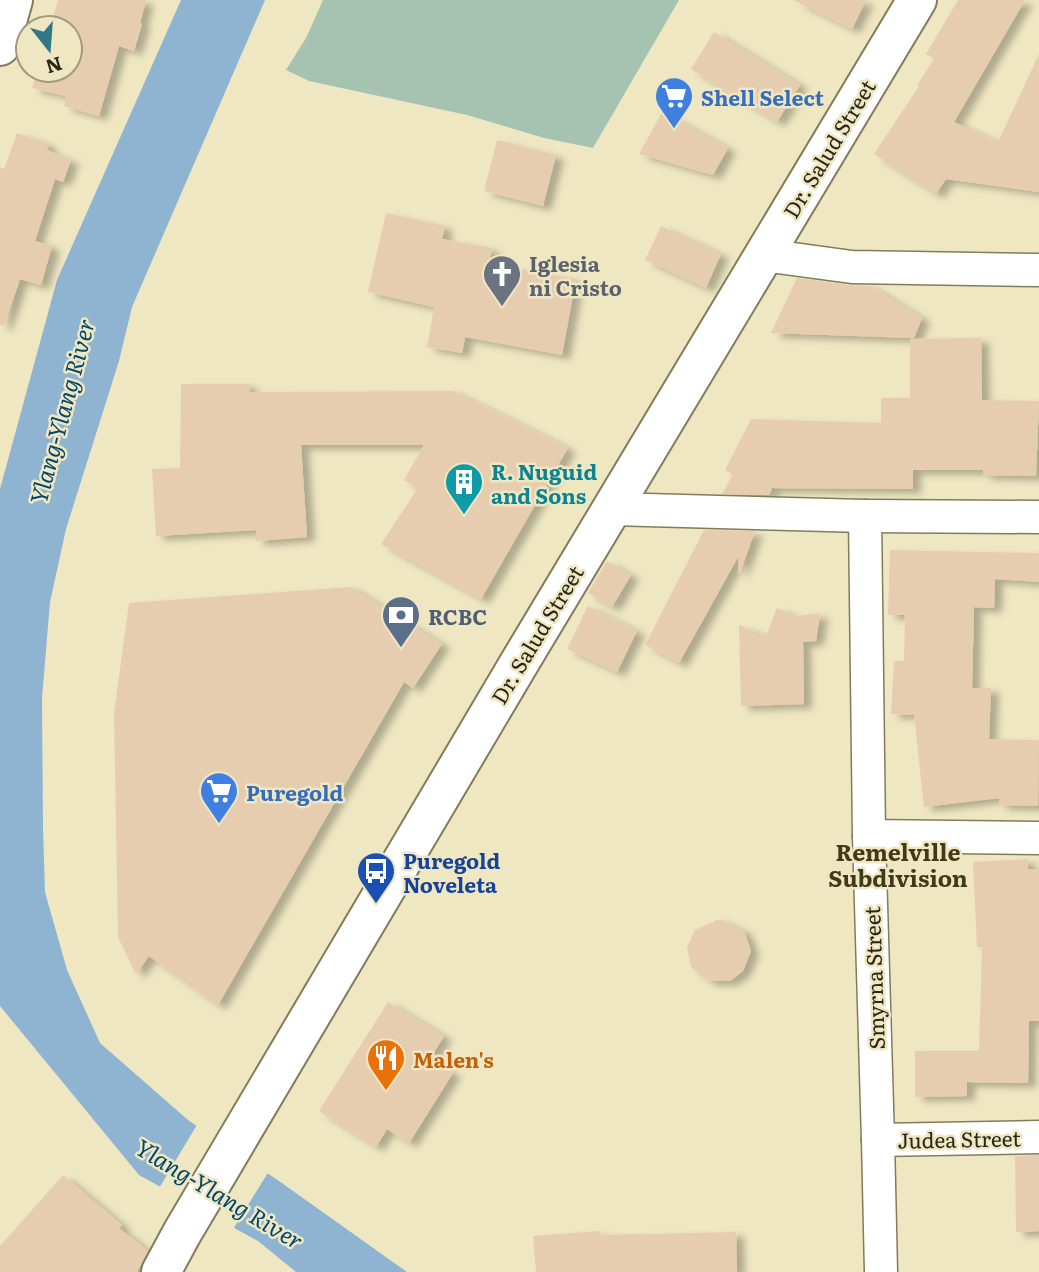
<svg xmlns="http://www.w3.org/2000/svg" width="1039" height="1272" font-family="Literata,serif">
  <defs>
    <filter id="shadow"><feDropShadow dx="8" dy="4.5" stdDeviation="3.5" flood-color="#0004"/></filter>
  </defs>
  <rect width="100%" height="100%" fill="#efe7c2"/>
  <!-- green -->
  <polygon fill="#a6c3b2" points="323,0 679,0 593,148 544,138 467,115 309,81 286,70 306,38"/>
  <!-- water -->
  <polygon fill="#8eb4d1" points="181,0 265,0 132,307 119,361 66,529 50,602 42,698 43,828 45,892 67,970 100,1043 188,1120 279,1181 407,1272 296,1272 258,1241 139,1175 0,1006 0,489 57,280"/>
  <!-- pier -->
  <polygon fill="#efe7c2" points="198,1123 269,1171 232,1231 158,1190"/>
  <!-- building -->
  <g fill="#e7cdb0" filter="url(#shadow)">
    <polygon points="58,0 146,0 140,23 142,24 134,51 119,46 99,116 64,106 66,96 32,88 37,70 70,70 70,28 50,28"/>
    <polygon points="793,0 866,0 852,29"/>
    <polygon points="958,0 1025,0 954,122 998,142 1039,54 1039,192 946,179 936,194 874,154 919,86 917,85 934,59 926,54"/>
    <polygon points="714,32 800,85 777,122 691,69"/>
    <polygon points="662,112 728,148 713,175 639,154"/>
    <polygon points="17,133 49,144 47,150 71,160 63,182 55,179 35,241 52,246 41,285 20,279 4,326 0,325 0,167 4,169"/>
    <polygon points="497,140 556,155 543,206 484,191"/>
    <polygon points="386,213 445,226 442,239 492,248 489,264 576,279 562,355 465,337 462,353 427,347 434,307 368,292"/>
    <polygon points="661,226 721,254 706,288 645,260"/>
    <polygon points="797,278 850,285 871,286 922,318 914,338 771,333"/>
    <polygon points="981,338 982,400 1039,401 1036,476 983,475 983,470 913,470 913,489 772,488 769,495 722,494 733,474 725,470 751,419 881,423 881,398 910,398 910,339"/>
    <polygon points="181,384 250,384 250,392 453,391 568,448 481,599 381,544 418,488 404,480 424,445 301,445 307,537 256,541 256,530 156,536 152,469 180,468"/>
    <polygon points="704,530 755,531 740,573 738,572 738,557 679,663 645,645"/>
    <polygon points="890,550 1039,553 1039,582 995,579 994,608 974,607 972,688 991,688 989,739 1039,740 1038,806 999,805 999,798 924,807 914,715 891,714 894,661 904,661 905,615 888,615"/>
    <polygon points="607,561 631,575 612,607 588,593"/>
    <polygon points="351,587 442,644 413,688 404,682 218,1005 149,956 136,974 118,937 114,713 129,603"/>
    <polygon points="588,606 637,631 617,672 567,649"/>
    <polygon points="777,608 797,616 820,613 816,641 803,642 804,704 741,706 739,625 766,636"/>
    <polygon points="1028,859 1028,869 1039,869 1039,1021 1029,1021 1028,1083 967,1082 967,1096 915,1097 915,1051 979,1051 982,947 977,947 973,862"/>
    <polygon points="720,919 744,931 751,951 743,971 730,981 709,981 691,967 687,947 695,930"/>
    <polygon points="388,1002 444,1036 430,1059 453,1073 409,1143 387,1129 376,1147 319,1111"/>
    <polygon points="1039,1155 1039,1231 1016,1232 1015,1156"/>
    <polygon points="63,1175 122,1225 119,1228 148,1251 137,1272 0,1272 0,1246"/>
    <polygon points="599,1231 599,1235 736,1232 737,1272 536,1272 533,1236"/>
  </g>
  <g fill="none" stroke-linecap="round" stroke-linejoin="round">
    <defs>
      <g id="street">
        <polyline points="764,255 852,267 1039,270"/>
        <polyline points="611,509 865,516 1039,517"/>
        <polyline points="865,516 869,836 878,1140 881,1272"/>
        <polyline points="869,836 1039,838"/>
        <polyline points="878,1140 1039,1137"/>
      </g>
      <g id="secondary">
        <polyline points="0,46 13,0"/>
        <polyline points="161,1272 182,1233 521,660 917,0"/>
      </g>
    </defs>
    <!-- street casing -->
    <use href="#street" stroke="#837c5a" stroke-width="35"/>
    <!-- secondary casing -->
    <use href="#secondary" stroke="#837c5a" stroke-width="42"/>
    <!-- street -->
    <use href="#street" stroke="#fff" stroke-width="32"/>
    <!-- secondary -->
    <use href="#secondary" stroke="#fff" stroke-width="38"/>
  </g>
  <!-- icons -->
  <defs>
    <symbol id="supermarket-pin" viewBox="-11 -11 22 30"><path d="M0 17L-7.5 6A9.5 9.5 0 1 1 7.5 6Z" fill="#3f7fe0" stroke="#efe7c2"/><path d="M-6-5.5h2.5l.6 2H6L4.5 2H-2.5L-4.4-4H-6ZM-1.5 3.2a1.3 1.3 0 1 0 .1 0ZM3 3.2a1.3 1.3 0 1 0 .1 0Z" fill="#fff"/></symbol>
    <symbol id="church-pin" viewBox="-11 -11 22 30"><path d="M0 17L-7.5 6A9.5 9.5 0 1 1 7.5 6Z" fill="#6b7280" stroke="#efe7c2"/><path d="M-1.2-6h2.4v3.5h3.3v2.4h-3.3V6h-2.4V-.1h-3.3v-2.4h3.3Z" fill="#fff"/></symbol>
    <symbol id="building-pin" viewBox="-11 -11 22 30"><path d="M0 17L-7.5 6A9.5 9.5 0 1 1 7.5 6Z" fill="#0f9aa8" stroke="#efe7c2"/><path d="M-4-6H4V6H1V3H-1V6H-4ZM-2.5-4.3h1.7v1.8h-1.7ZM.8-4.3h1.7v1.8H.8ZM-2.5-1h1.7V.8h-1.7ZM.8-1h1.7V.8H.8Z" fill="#fff"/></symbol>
    <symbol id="bank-pin" viewBox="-11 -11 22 30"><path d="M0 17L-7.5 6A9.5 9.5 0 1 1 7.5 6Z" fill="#5c6f8a" stroke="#efe7c2"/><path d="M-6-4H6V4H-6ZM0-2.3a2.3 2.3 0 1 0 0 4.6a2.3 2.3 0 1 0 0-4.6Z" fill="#fff"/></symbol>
    <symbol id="bus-pin" viewBox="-11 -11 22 30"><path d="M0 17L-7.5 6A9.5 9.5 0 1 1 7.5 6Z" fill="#1a4fb4" stroke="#efe7c2"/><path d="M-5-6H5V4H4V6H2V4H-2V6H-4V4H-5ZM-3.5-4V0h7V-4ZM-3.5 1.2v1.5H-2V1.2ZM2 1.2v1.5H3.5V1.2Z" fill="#fff"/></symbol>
    <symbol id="restaurant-pin" viewBox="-11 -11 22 30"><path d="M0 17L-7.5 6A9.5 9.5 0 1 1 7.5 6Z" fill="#e8710a" stroke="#efe7c2"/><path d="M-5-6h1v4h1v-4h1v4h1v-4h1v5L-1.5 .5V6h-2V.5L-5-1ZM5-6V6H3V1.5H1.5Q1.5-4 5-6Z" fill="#fff"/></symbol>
  </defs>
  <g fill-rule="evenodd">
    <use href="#supermarket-pin" x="652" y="74" width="44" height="60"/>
    <use href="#church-pin" x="480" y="252" width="44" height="60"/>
    <use href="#building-pin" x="442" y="460" width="44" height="60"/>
    <use href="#bank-pin" x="379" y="593" width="44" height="60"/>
    <use href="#supermarket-pin" x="197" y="769" width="44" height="60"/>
    <use href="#bus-pin" x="354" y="849" width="44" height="60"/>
    <use href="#restaurant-pin" x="364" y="1036" width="44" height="60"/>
  </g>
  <g text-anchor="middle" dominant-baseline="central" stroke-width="5" stroke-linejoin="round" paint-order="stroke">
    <!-- shop labels -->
    <g font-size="21" font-weight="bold" fill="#366cbe" stroke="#efe7c2" text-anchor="start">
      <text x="701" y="96">Shell Select</text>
      <text x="246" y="791">Puregold</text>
    </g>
    <!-- street labels -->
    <g font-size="21" fill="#2a2618" stroke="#efe7c2">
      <text transform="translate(828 148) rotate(-59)">Dr. Salud Street</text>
      <text transform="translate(536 634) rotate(-59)">Dr. Salud Street</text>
      <text transform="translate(873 978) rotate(-92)">Smyrna Street</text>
      <text transform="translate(959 1138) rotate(-1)">Judea Street</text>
    </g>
    <!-- worship labels -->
    <g font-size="21" font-weight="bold" fill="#5b616d" stroke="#efe7c2" text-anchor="start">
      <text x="529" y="262">Iglesia<tspan x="529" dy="24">ni Cristo</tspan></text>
    </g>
    <!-- culture labels -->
    <g font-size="21" font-weight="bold" fill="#0d838f" stroke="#efe7c2" text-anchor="start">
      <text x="491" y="470">R. Nuguid<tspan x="491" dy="24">and Sons</tspan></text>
    </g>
    <!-- service labels -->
    <g font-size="21" font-weight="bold" fill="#4e5e75" stroke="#efe7c2" text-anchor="start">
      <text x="428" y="615">RCBC</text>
    </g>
    <!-- transit labels -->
    <g font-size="21" font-weight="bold" fill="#164399" stroke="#efe7c2" text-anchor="start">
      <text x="403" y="859">Puregold<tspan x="403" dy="24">Noveleta</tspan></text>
    </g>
    <!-- food labels -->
    <g font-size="21" font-weight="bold" fill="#c56008" stroke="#efe7c2" text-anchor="start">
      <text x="413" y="1058">Malen's</text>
    </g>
    <!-- water labels -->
    <g font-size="23" font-style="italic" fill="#02466c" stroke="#efe7c2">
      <text transform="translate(61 411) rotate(-75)">Ylang-Ylang River</text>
      <text transform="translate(220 1193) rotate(31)">Ylang-Ylang River</text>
    </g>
    <!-- neighbourhood labels -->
    <g font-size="23" font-weight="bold" fill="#413a1a" stroke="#efe7c2">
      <text x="898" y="851">Remelville<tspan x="898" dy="26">Subdivision</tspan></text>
    </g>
  </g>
  <!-- north arrow -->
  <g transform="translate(49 49) rotate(163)"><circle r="33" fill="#efe7c2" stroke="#a09a7e" stroke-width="2"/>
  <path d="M0-5L12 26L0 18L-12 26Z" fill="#337686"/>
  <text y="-10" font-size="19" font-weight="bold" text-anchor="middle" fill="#2a2618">N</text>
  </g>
</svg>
